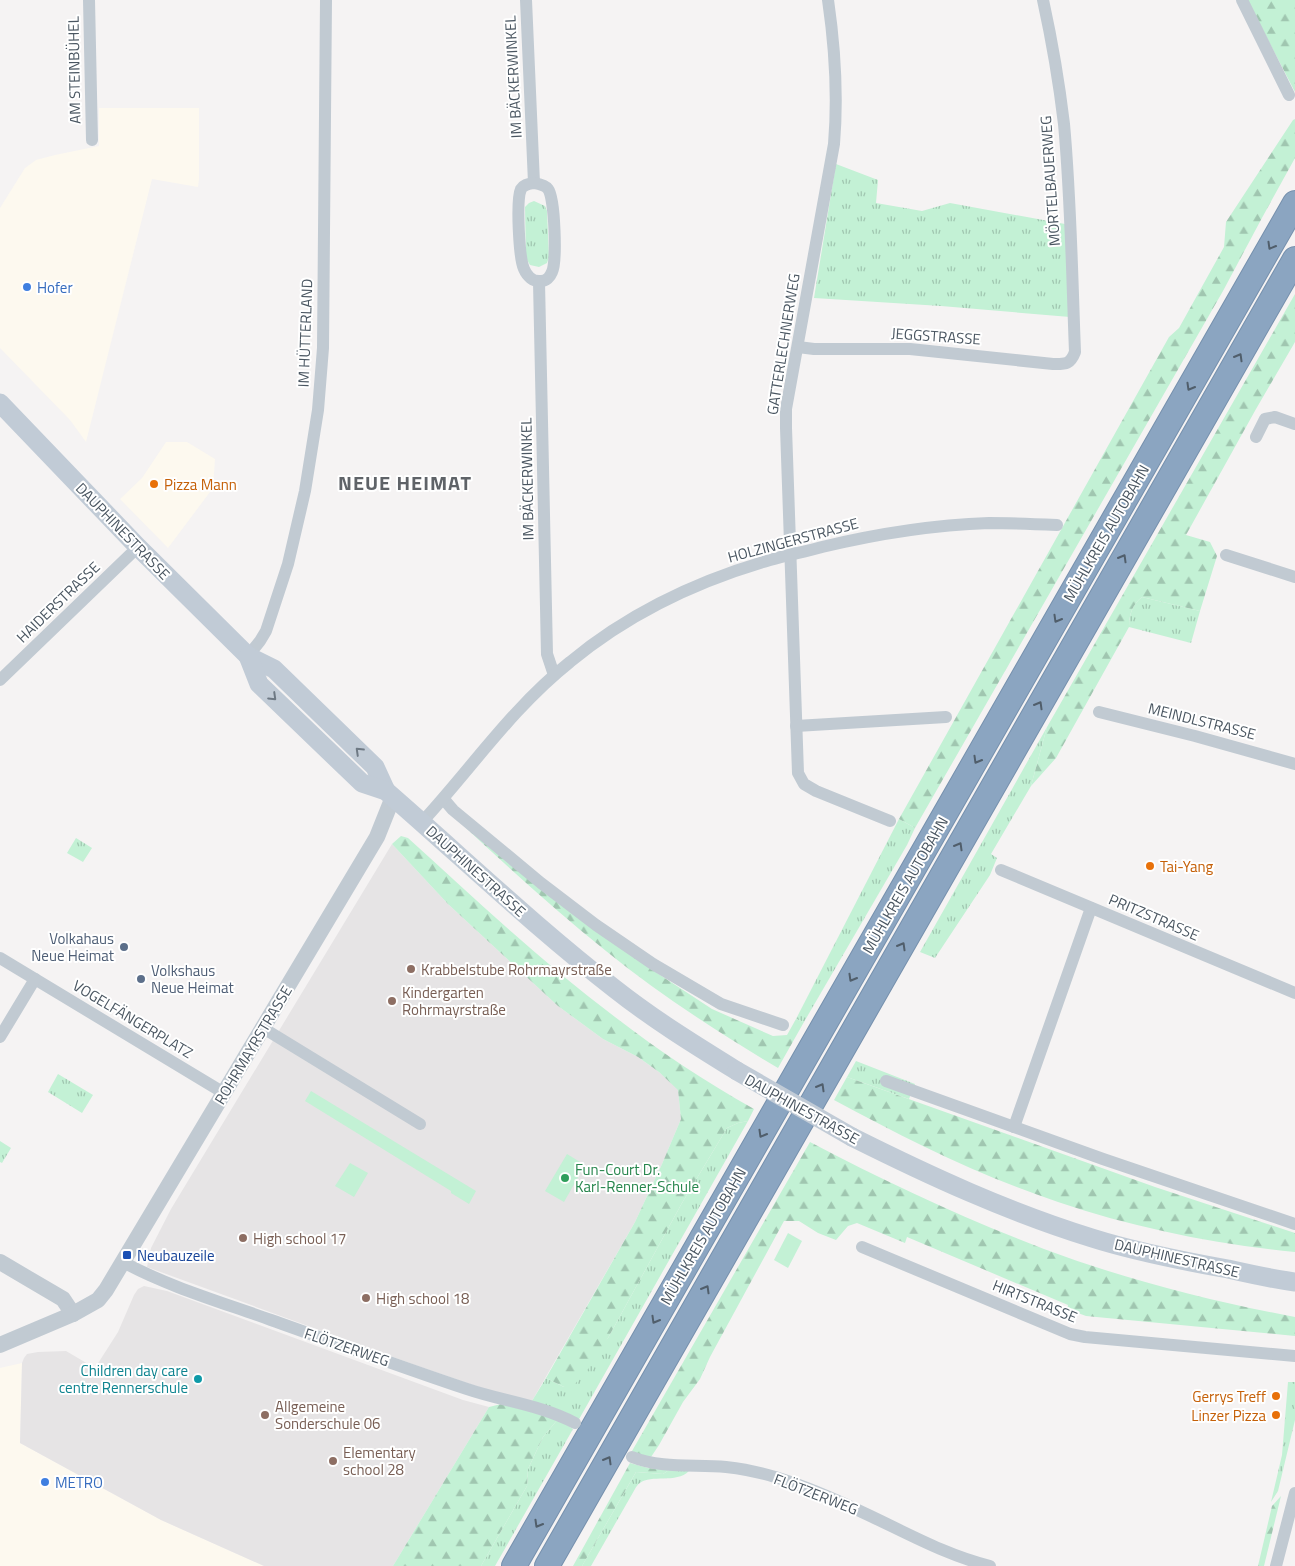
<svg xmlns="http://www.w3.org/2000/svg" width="1295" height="1566" font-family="'Titillium Web',sans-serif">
  <defs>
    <pattern id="grass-tufts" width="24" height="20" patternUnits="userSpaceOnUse" patternTransform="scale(1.25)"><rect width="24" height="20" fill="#c3f1d5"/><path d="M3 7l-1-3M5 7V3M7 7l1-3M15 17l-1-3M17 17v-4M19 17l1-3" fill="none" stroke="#a0c6b0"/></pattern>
    <pattern id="forest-firs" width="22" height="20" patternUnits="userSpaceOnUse" patternTransform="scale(1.25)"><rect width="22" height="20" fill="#c3f1d5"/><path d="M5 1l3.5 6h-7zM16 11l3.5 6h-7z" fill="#a0c6b0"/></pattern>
  </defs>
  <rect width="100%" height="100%" fill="#f5f3f3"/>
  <!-- commercial -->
  <g fill="#fdf9ef">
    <polygon points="99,108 199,108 199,179 198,187 152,179 86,442 70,420 0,348 0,208 25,168 36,160 55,155 99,146"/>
    <polygon points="166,442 187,442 215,459 213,488 168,548 120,499 142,478"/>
    <polygon points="22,1363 20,1443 161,1520 264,1566 0,1566 0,1368"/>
  </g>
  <!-- education -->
  <g fill="#e6e4e5">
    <polygon points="392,844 448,904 558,1006 603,1039 638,1057 659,1072 678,1089 681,1119 662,1164 635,1222 532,1401 485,1389 415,1365 147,1267 151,1248 171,1209"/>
    <polygon points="144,1286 167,1291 463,1400 489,1407 393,1566 264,1566 161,1520 20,1443 22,1363 24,1358 27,1354 38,1352 66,1351 95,1368 118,1332 134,1295 138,1289"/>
  </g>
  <!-- grass -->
  <g fill="url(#grass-tufts)">
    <polygon points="836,164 878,180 876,203 922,211 950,203 1065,224 1070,317 941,306 814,298"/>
    <polygon points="534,201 545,206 547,211 549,257 547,263 539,267 530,265 526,258 525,207 529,203"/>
    <path d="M1142 597 1200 611 1191 643 1129 627C1129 615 1132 605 1142 597Z"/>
    <polygon points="1047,727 1031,786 991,854 997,858 990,875 935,958 920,952"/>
    <polygon points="899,819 915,828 907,845 804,1022 796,1019"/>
    <polygon points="76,838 92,848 83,862 67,853"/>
    <polygon points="856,1061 915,1084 909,1099 847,1077"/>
    <polygon points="58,1074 93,1095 82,1113 48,1092"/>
    <polygon points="748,1121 578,1421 532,1401 546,1378 564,1387 608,1338 682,1203 727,1128 738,1123"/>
    <polygon points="0,1141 11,1148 2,1163 0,1162"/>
    <polygon points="1288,1382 1295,1382 1295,1420 1278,1491 1271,1502 1282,1455"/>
    <polygon points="558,1419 573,1429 495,1566 481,1566 527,1486 528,1469 543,1437"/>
    <path d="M669 1470 689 1471C676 1484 651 1474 640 1483 638 1484 636 1487 635 1489L591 1566H582L636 1472 663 1474Z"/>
  </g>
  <!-- forest -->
  <g fill="url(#forest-firs)">
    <polygon points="1248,0 1295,0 1295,92 1252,9"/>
    <polygon points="1295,119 1295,158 1263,216 1223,291 915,828 899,819 1169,337 1179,328 1224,247 1226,222 1293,120"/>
    <path d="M1295 294V342L1256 409 1186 535 1210 542 1217 556 1200 611 1142 597C1132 605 1129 615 1129 627L1056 758 1031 786 1047 727Z"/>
    <path d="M449 812 654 971 712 1009 773 1036 787 1035 796 1019 804 1022 778 1068C719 1033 659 994 606 951 551 907 500 860 449 812Z"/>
    <path d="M401 836 408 838C475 899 542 962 615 1017 659 1051 706 1082 754 1109L748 1121 738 1123 727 1128 682 1203 608 1338 588 1369 574 1385 564 1387 546 1378 635 1222 662 1164 681 1119 678 1090 659 1072 638 1057 603 1039 558 1006 448 904 392 844Z"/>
    <path d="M847 1077 1155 1187 1295 1233V1252C1214 1244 1135 1228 1058 1202 980 1176 906 1139 834 1100Z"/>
    <path d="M810 1142C886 1182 963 1218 1044 1249 1124 1279 1210 1301 1295 1317V1336L1086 1316 1067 1309 1068 1305 907 1237 905 1243 857 1223 848 1226 836 1240 818 1233 799 1221H784L710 1357 700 1379 683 1402 659 1445 651 1457 639 1455 632 1451Z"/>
    <polygon points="501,1404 558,1419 543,1437 528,1469 527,1486 481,1566 393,1566 489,1407"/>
    <polygon points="630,1463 648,1468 669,1470 663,1474 636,1472 582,1566 573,1566"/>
    <polygon points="1281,1496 1264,1566 1258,1566 1272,1506"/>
  </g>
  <!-- pitch -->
  <g fill="#c3f1d5">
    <polygon points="311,1091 476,1191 469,1204 451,1193 451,1191 305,1101"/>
    <polygon points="567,1154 585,1165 564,1202 545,1191"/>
    <polygon points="350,1163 368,1173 354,1197 335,1186"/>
    <polygon points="788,1233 802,1241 788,1268 774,1260"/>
  </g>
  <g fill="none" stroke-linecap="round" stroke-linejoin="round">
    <defs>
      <g id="motorway">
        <polyline points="514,1566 1295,203"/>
        <polyline points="547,1566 1295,259"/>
      </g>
    </defs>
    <!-- motorway casing -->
    <use href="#motorway" stroke="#7690ad" stroke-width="26"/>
    <!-- minor -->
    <g stroke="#c1cad2" stroke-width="12">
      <polyline points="89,0 92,140"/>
      <polyline points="526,0 534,183"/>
      <path d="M828 0C835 48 838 96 834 144L786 409V428L798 773 804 784 816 791 890 821"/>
      <polyline points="1242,0 1289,95"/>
      <path d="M534 183C539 184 545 185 548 189 555 198 557 262 552 272 550 277 546 281 541 281 533 282 527 276 524 269 519 258 516 200 521 189 524 184 529 184 534 183Z"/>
      <polyline points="539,282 547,654 554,675"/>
      <path d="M798 347 814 349H910L1053 364C1065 364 1070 365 1075 352 1072 276 1071 200 1064 124 1059 82 1052 41 1043 0"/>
      <polyline points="1256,437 1265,419 1275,417 1295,424"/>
      <polyline points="1226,555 1295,577"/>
      <polyline points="248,656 260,641 266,631 288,564 305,491 318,410 323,348 326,0"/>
      <polyline points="0,680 138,547"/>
      <polyline points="1099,712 1195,736 1295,764"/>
      <polyline points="796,726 946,717"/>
      <polyline points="444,798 447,803 453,810 541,883 596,925 653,964 721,1004 783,1025"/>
      <path d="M422 822C471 769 512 708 570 662 629 613 697 581 770 560 787 555 804 552 822 547 876 534 933 525 989 523 1012 523 1035 524 1057 525"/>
      <polyline points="1001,870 1295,993"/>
      <polyline points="0,958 224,1093"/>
      <polyline points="263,1028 420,1124"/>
      <polyline points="0,1037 35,979"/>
      <polyline points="886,1081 1103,1159 1295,1224"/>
      <polyline points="1014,1127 1091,908"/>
      <polyline points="862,1247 1070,1334 1085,1337 1295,1356"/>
      <path d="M123 1262C169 1287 221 1302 271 1320 336 1343 401 1367 467 1389 502 1401 541 1405 575 1423"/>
      <path d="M632 1457C662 1469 695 1464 726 1467 743 1469 759 1472 775 1477 805 1486 835 1499 864 1513 905 1532 945 1555 990 1566"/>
      <polyline points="1276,1566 1295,1493"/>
    </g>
    <!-- tertiary -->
    <g stroke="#c1cad2" stroke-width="16">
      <polyline points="0,1262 63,1299 73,1314"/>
      <polyline points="0,1345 73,1314 98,1300 106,1290 377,837 393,797"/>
    </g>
    <!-- secondary -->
    <g stroke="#c1cbd6" stroke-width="19">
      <polyline points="0,403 138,547 248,656 274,669 375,767 386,791"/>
      <path d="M248 656 259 684 362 783 386 791C462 857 535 927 615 989 653 1019 695 1045 737 1071"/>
      <path d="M852 1137C930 1176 1008 1212 1092 1238 1136 1252 1183 1261 1228 1269 1250 1274 1273 1279 1295 1282"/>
    </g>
    <!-- motorway -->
    <use href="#motorway" stroke="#8ba5c1" stroke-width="24"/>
    <!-- secondary-bridge -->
    <polyline stroke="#c1cbd6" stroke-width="19" points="737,1071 852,1137"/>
  </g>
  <!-- one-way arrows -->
  <defs><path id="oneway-chevron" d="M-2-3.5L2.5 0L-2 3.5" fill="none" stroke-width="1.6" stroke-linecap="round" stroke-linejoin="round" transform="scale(1.25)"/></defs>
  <g stroke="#505e6b">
    <use href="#oneway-chevron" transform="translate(1271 246) rotate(120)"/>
    <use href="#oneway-chevron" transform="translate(1239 357) rotate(-60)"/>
    <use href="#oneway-chevron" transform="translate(1190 387) rotate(120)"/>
    <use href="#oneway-chevron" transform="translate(1123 558) rotate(-60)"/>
    <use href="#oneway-chevron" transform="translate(1057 619) rotate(120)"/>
    <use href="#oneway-chevron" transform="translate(1039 705) rotate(-60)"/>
    <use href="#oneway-chevron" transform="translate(977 760) rotate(120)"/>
    <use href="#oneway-chevron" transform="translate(959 846) rotate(-60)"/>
    <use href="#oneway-chevron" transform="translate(902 946) rotate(-60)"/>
    <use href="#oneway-chevron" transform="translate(852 978) rotate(120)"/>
    <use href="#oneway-chevron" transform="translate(821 1087) rotate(-60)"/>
    <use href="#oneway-chevron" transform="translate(762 1134) rotate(120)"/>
    <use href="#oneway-chevron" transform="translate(706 1289) rotate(-60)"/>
    <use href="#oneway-chevron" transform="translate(655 1320) rotate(120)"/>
    <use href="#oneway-chevron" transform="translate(608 1460) rotate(-60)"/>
    <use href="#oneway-chevron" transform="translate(538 1524) rotate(120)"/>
  </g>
  <g stroke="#6e7984">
    <use href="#oneway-chevron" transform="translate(273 697) rotate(44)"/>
    <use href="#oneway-chevron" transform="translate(359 751) rotate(-136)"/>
  </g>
  <!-- markers -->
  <g fill="#3f7fe0" stroke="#fff" stroke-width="2">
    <circle cx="27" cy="287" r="5"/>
    <circle cx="45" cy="1482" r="5"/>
  </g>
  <g fill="#e8710a" stroke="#fff" stroke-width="2">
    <circle cx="154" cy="484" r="5"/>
    <circle cx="1150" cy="866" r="5"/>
    <circle cx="1276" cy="1396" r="5"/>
    <circle cx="1276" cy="1415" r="5"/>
  </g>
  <g fill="#5c6f8a" stroke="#fff" stroke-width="2">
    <circle cx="124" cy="947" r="5"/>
    <circle cx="141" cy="979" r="5"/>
  </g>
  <g fill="#8d6e63" stroke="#fff" stroke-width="2">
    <circle cx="411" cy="969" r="5"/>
    <circle cx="392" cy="1001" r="5"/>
    <circle cx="243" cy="1238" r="5"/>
    <circle cx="366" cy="1298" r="5"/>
    <circle cx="265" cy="1415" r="5"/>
    <circle cx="333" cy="1461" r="5"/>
  </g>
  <circle fill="#2e9e5b" stroke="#fff" stroke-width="2" cx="565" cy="1178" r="5"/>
  <rect fill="#1a4fb4" stroke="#fff" stroke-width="2" x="122" y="1250" width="10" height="10" rx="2.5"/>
  <circle fill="#0f9aa8" stroke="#fff" stroke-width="2" cx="198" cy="1379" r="5"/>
  <g text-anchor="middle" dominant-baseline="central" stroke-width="4" stroke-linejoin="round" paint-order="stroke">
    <!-- street labels -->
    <g font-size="15" fill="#4a5661" stroke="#fff">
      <text transform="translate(74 70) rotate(-91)">AM STEINBÜHEL</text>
      <text transform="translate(513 77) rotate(-93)">IM BÄCKERWINKEL</text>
      <text transform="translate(1050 181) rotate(-94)">MÖRTELBAUERWEG</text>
      <text transform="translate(305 333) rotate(-88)">IM HÜTTERLAND</text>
      <text transform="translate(936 336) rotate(4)">JEGGSTRASSE</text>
      <text transform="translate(783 344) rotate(-81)">GATTERLECHNERWEG</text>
      <text transform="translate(527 479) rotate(-91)">IM BÄCKERWINKEL</text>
      <text transform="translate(123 531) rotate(46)">DAUPHINESTRASSE</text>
      <text transform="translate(1106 533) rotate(-60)">MÜHLKREIS AUTOBAHN</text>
      <text transform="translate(793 540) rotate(-15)">HOLZINGERSTRASSE</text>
      <text transform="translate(58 602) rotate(-44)">HAIDERSTRASSE</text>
      <text transform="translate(1202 721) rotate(14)">MEINDLSTRASSE</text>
      <text transform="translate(476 871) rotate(42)">DAUPHINESTRASSE</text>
      <text transform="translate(905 885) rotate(-60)">MÜHLKREIS AUTOBAHN</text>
      <text transform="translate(1154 917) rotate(23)">PRITZSTRASSE</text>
      <text transform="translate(133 1019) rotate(31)">VOGELFÄNGERPLATZ</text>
      <text transform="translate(253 1045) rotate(-59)">ROHRMAYRSTRASSE</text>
      <text transform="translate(802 1109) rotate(29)">DAUPHINESTRASSE</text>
      <text transform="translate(703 1236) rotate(-60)">MÜHLKREIS AUTOBAHN</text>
      <text transform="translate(1177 1258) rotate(13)">DAUPHINESTRASSE</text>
      <text transform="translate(1035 1301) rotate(22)">HIRTSTRASSE</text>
      <text transform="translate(347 1347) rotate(19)">FLÖTZERWEG</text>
      <text transform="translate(816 1494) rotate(21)">FLÖTZERWEG</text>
    </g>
    <!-- shop labels -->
    <g font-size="15" fill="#366cbe" stroke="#fff" text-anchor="start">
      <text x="37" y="287">Hofer</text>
      <text x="55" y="1482">METRO</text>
    </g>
    <!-- food labels -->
    <g font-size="15" fill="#c56008" stroke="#fff" text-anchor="start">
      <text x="164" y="484">Pizza Mann</text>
      <text x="1160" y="866">Tai-Yang</text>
      <text x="1266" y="1396" text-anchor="end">Gerrys Treff</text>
      <text x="1266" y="1415" text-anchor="end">Linzer Pizza</text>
    </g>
    <!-- service labels -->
    <g font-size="15" fill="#4e5e75" stroke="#fff" text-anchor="end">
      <text x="114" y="938">Volkahaus<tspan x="114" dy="17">Neue Heimat</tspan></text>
      <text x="151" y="970" text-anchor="start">Volkshaus<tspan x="151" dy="17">Neue Heimat</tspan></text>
    </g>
    <!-- education labels -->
    <g font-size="15" fill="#785e54" stroke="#fff" text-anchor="start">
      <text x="421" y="969">Krabbelstube Rohrmayrstraße</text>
      <text x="402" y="992">Kindergarten<tspan x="402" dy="17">Rohrmayrstraße</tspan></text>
      <text x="253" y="1238">High school 17</text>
      <text x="376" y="1298">High school 18</text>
      <text x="275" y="1406">Allgemeine<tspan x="275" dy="17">Sonderschule 06</tspan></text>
      <text x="343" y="1452">Elementary<tspan x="343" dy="17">school 28</tspan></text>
    </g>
    <!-- leisure labels -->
    <g font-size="15" fill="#27864d" stroke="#fff" text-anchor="start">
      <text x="575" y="1169">Fun-Court Dr.<tspan x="575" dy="17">Karl-Renner-Schule</tspan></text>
    </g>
    <!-- transit labels -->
    <g font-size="15" fill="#164399" stroke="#fff" text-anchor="start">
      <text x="137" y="1255">Neubauzeile</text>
    </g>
    <!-- culture labels -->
    <g font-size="15" fill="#0d838f" stroke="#fff" text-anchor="end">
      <text x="188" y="1370">Children day care<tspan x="188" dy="17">centre Rennerschule</tspan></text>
    </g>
    <!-- district labels -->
    <g font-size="20" font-weight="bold" letter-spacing="1" fill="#5f6368" stroke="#fff">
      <text x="405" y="482">NEUE HEIMAT</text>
    </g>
  </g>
</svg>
